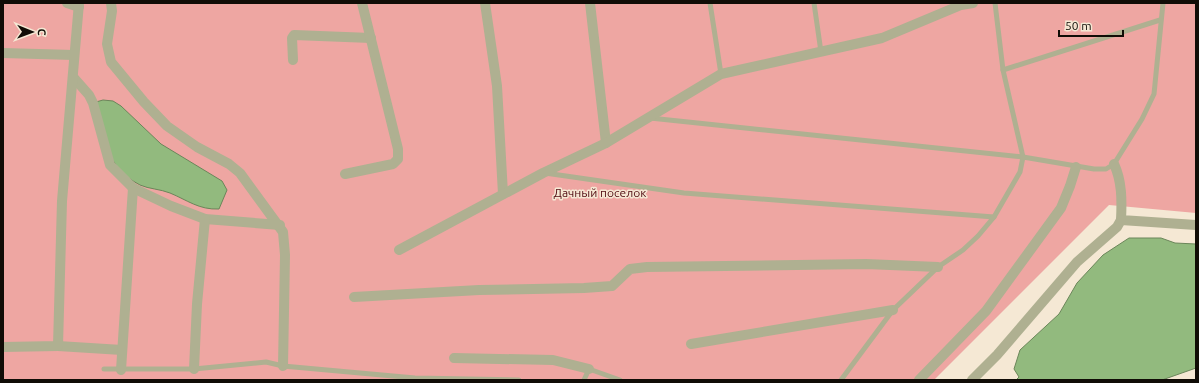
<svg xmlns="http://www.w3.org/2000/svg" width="1199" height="383" font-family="Ubuntu,sans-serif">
  <rect width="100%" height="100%" fill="#f5e8d4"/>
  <!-- green -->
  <polygon fill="#eea6a2" points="3,3 1196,3 1196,213 1109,205 934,380 3,380"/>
  <!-- water -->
  <g fill="#92ba7e" stroke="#6b865a">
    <path d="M103 100 113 101 121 106 161 144 222 181 227 190 219 209C199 210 187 200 170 193 160 189 149 189 140 185 105 167 103 136 96 102Z"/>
    <polygon points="1129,238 1161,238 1175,243 1196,244 1196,368 1162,380 1016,380 1019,377 1014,369 1020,350 1059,314 1077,283 1103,255"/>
  </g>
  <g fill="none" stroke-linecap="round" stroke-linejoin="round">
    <!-- lane -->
    <g stroke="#afb091" stroke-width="5">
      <polyline points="710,3 721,74"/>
      <polyline points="814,3 821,52"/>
      <polyline points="1003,70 1160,20"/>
      <polyline points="650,118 1023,157 1094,169 1106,169 1114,164 1142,119 1154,94 1163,3"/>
      <polyline points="545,173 684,193 994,217"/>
      <polyline points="104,369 194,369 266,362 283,366 415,378 519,380"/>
      <polyline points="584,380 589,369 620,380"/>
      <polyline points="841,380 893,310 938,267 963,250 978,236 994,217 1020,172 1023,157 1003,70 995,3"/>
    </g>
    <!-- street -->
    <g stroke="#afb091" stroke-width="10">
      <polyline points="67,3 79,7"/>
      <polyline points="111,3 112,11 107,44 111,62 144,102 167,126 197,147 229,164 240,173 283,232 285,255 283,366"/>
      <polyline points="485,3 497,86 503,194"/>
      <polyline points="590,3 606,143"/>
      <polyline points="3,53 74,55"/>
      <polyline points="293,60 292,38 294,35 371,38"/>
      <polyline points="74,78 89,95 93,103 110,165 133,188 171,206 205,219 280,225"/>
      <path d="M1114 164C1122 181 1122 200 1121 220L1196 225"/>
      <polyline points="345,174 393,164 398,159 398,149 362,3"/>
      <polyline points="399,250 543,173 606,143 721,74 882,38 961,5 973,3"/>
      <polyline points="354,297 479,290 584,288 612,286 630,269 647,267 866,264 938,267"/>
      <polyline points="691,344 893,310"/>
      <polyline points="58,346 122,350"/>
      <polyline points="3,347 58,346 62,201 79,3"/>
      <polyline points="454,358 553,360 589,369"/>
      <polyline points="194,369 197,304 205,219"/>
      <polyline points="121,370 133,188"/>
      <polyline points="919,380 986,311 1002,289 1061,208 1070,186 1076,167"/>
      <polyline points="972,380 997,355 1077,262 1117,227 1121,220"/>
    </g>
  </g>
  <g text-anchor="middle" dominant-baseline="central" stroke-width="3" stroke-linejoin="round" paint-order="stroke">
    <!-- park labels -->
    <g font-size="12" fill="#500b11" stroke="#f5e8d4">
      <text x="600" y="192">Дачный поселок</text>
    </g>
  </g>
  <!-- border -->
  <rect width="1199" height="383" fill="none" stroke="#100c06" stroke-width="8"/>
  <!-- north arrow -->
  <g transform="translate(32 32) rotate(91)" stroke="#f5e8d4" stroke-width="3" paint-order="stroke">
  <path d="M0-3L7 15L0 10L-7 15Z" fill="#100c06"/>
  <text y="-6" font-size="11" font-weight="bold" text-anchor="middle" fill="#100c06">С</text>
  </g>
  <!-- scale -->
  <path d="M1059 30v6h64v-6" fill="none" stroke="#100c06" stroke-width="2"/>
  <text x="1065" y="30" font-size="12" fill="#100c06" stroke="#f5e8d4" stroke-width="3" paint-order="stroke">50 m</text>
</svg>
